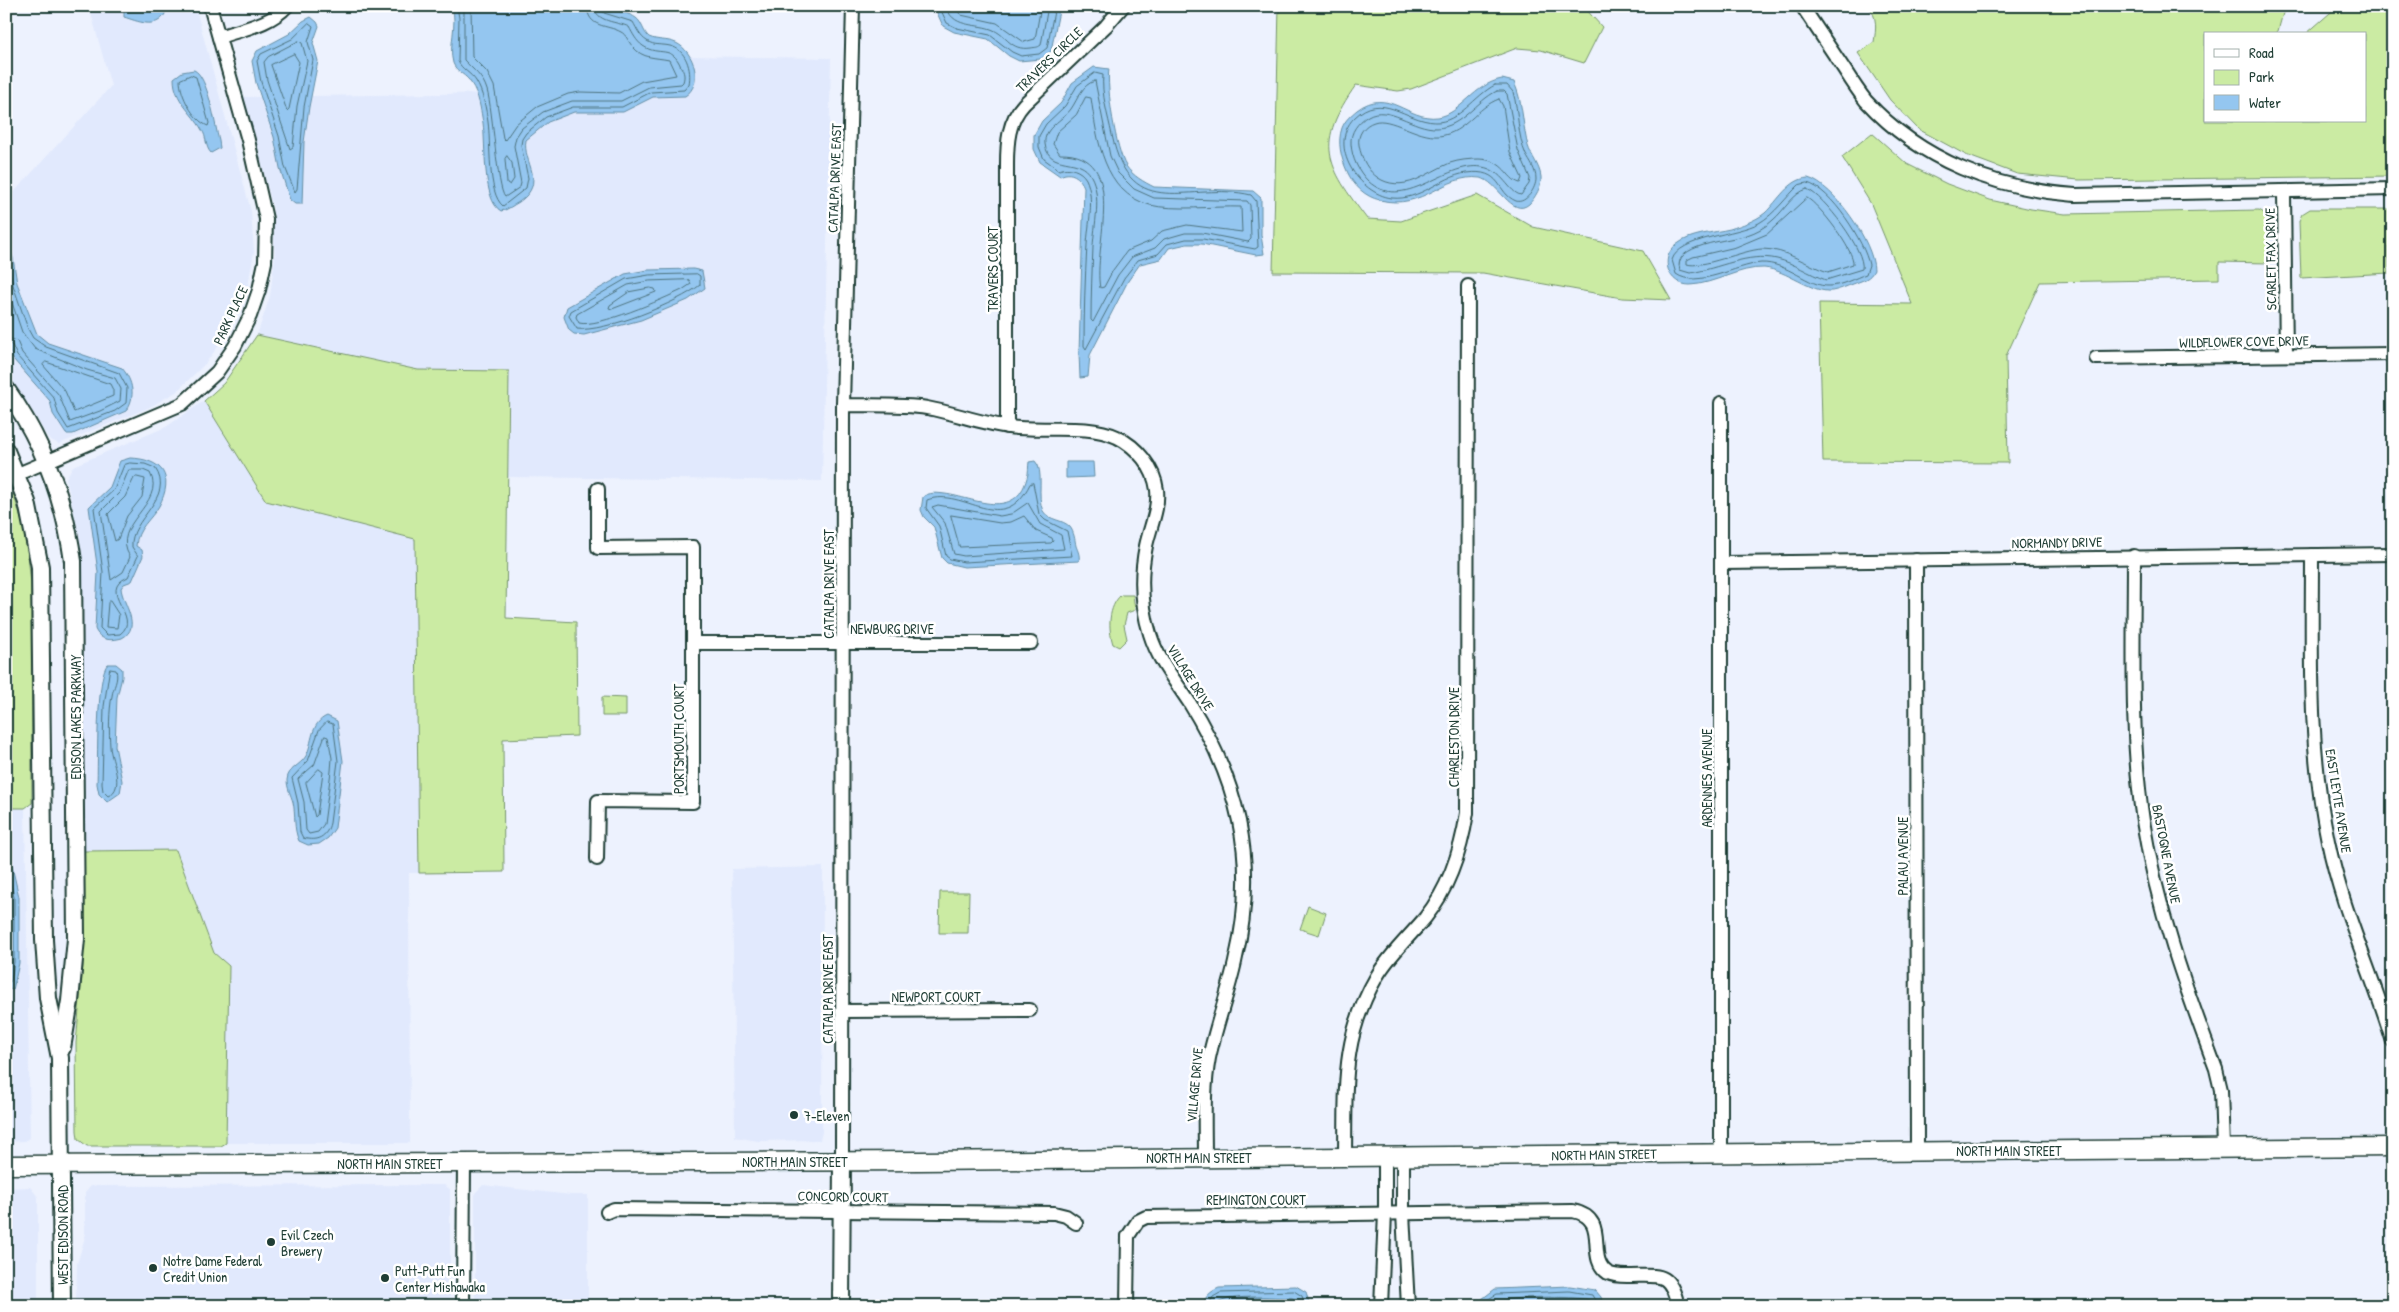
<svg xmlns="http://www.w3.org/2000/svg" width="2399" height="1312" font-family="'Patrick Hand',sans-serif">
  <rect width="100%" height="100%" fill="#edf2fe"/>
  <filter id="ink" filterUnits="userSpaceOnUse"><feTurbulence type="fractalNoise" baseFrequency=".02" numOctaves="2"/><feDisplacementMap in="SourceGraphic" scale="10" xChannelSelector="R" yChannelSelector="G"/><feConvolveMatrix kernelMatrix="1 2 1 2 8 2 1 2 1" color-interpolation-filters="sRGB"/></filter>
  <g filter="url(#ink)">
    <!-- built -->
    <g fill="#e1e9fd">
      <polygon points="89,6 195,6 251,211 254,252 248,286 232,327 206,363 176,392 148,408 59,444 49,439 30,408 6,374 6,201 111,86"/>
      <polygon points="683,56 831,58 822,481 508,477 509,371 418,370 257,335 270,296 275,256 273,208 244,97 681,90"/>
      <polygon points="204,401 266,501 415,539 419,873 409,873 410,1143 226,1143 229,966 214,953 176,850 84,851 83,598 79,535 66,478 73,466 166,427"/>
      <polygon points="6,808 25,808 30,1137 25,1141 6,1142"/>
      <polygon points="823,867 822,1132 820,1140 758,1141 735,1137 732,869"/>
      <polygon points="444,1185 450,1189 450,1306 76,1306 77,1264 85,1237 85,1193 91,1186"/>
      <polygon points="483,1185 571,1195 588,1195 588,1306 475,1306 475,1193"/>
      <polygon points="30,1187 38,1197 38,1306 6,1306 6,1188"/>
    </g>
    <!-- green -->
    <g fill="#cbeba3" stroke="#75946c">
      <path d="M1279 6H1583L1602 27 1584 63 1541 50 1517 48 1411 89 1398 91 1356 85C1314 144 1326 165 1367 219L1401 221 1477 195 1533 227 1643 251 1671 300 1622 298 1483 273 1273 272Z"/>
      <path d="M1868 6H2285L2278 31 2275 34H2205V121H2365V34H2306L2338 6H2393V176L2079 180 2017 174 1966 155 1918 129 1890 100 1858 53 1874 42C1876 29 1878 17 1868 6Z"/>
      <polygon points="1872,133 1907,164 1947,184 1990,200 2031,209 2065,214 2259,210 2266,214 2268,218 2268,263 2219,262 2219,279 2040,282 2006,356 2008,463 1823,462 1819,303 1912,304 1871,204 1842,157"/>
      <polygon points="2310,209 2393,209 2393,246 2388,246 2389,273 2301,278 2299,221 2302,214"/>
      <polygon points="257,335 418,370 509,371 506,618 576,622 577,736 503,739 504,872 419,873 415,539 266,501 204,401 224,383"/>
      <polygon points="6,491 14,495 26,536 31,584 32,803 25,808 6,808"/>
      <path d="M1121 595H1133L1135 610 1127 613 1124 625 1127 639 1119 647 1113 644C1108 628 1108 607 1121 595Z"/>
      <polygon points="602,697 626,698 626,716 602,716"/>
      <polygon points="176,850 214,953 229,966 226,1143 221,1146 87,1146 78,1139 77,1131 76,1043 83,966 84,851"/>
      <polygon points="940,892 969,892 968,933 939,933"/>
      <polygon points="1308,906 1326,913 1319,935 1300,929"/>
    </g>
    <!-- water -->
    <g fill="#94c6f0" stroke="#658fa5">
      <path d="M124 6H164L165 14C156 30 137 21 124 17Z"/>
      <path d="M452 6C487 6 612 0 636 18 642 22 643 32 649 37 658 41 667 39 676 43 694 51 704 84 685 96L653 97 623 112H574L548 122 526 140C522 163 548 182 519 202 513 205 508 210 501 211 482 200 486 144 483 123 481 111 479 94 471 83 467 75 456 72 453 63 448 46 458 25 452 6Z"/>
      <polygon points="934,6 1060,6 1051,51 1041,59 1019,61 1009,56 988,39 954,32 943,26"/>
      <polygon points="311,17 317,22 319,26 313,43 318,61 309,107 304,142 302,204 295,204 290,200 280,168 274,137 256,83 252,61 257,51 289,34 303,21"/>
      <path d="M1094 67 1109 69C1106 88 1116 150 1126 166 1133 176 1144 182 1154 187L1253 191 1261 198V235L1264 254 1256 255 1202 244H1187L1169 248 1161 259 1140 264 1128 281 1090 355 1088 377 1080 378 1079 353 1084 187C1080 177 1071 170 1060 176L1040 162 1034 149V135L1042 121 1061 103 1072 83Z"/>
      <path d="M194 70C208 76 215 125 219 141L220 148 211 153C205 147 207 137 202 130 192 112 174 101 174 78L182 72Z"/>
      <path d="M1502 79 1514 82 1517 90C1523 108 1523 128 1528 146 1531 156 1540 166 1541 177 1542 186 1535 198 1529 204 1512 219 1497 180 1480 178 1444 173 1424 211 1380 200 1365 197 1353 185 1347 171 1341 158 1337 142 1342 128 1345 120 1351 115 1357 110 1389 86 1407 121 1438 117 1461 114 1474 84 1502 79Z"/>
      <path d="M1808 178C1834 185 1874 243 1874 270 1870 279 1863 280 1853 284 1847 286 1839 290 1832 291 1811 293 1787 270 1764 268 1739 267 1715 284 1690 285 1668 285 1659 258 1676 245 1691 233 1713 233 1730 229 1742 225 1755 221 1765 213 1778 201 1789 179 1808 178Z"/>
      <path d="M6 235 13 258 17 283 37 334 48 343 122 368C133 381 136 397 126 411L73 434H66L53 414 50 401 13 359 6 342Z"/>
      <polygon points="693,269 702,271 705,288 688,300 641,320 584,335 574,334 569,330 564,317 567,307 625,274 648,270"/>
      <path d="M130 458C162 459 175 476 159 506 151 520 137 528 136 546L142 550 143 556 132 581 124 584 121 588C122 603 143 627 122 638 111 641 100 641 95 629L98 572 89 507 110 487 120 461Z"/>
      <path d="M1035 461C1045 470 1036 497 1043 511 1049 521 1063 519 1070 527 1074 532 1075 540 1076 546 1078 551 1080 555 1079 561L964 567 947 563 942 558 934 527 924 517 921 510 923 497C929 492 937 493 945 494 975 498 1015 521 1027 478 1029 472 1028 467 1029 462Z"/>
      <polygon points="1066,462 1093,462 1094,477 1066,478"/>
      <path d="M108 664H116L122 669V677L117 697 115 746 122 781 120 793 107 802 99 794 97 784C98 764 96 674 108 664Z"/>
      <path d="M327 716 337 721 343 761 335 828 328 838 319 844 308 845 299 841C293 828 296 815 293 802 291 795 287 788 287 780 288 768 300 766 306 756 313 743 310 723 327 716Z"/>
      <polygon points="6,851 9,853 19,897 19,963 13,990 9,989 6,982"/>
      <path d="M1296 1286 1306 1292 1310 1306H1203C1205 1296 1210 1292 1219 1288Z"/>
      <polygon points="1570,1286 1595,1290 1601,1297 1603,1306 1482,1306 1482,1299 1495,1289"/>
    </g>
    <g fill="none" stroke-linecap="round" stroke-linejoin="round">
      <!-- shore -->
      <g stroke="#4e747f" stroke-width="1">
        <path d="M457 6 459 18 458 61C461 69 471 73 476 81 483 92 486 109 488 122 491 142 487 193 503 206L526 188 528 178 521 145 522 139 526 133 546 117 573 107H622L651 92 684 90 689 84C692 70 686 49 670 46 662 44 654 46 647 41 640 37 637 29 633 22L604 13 601 6"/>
        <path d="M464 6V60C473 70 483 76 487 90 493 110 497 189 505 197L520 187 521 183 514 146 516 137 522 128 543 112 572 101H621L649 87 681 84 683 82C685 76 684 72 681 67 672 44 659 57 643 46 636 41 633 34 629 27 617 21 596 23 594 6"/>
        <path d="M471 6 472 57 487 72 494 86 503 138 505 140 516 124 537 107 568 94 580 92 619 93 642 81 676 75 669 60C655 57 643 59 633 47 629 43 626 34 621 32 607 24 588 29 587 6"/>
        <polyline points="939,6 947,23 957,28 990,35 1012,52 1021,56 1039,54 1047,48 1055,6"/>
        <path d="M946 6C952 28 974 23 991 29 1008 35 1009 51 1031 48 1036 47 1037 48 1041 45L1048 6"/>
        <polyline points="953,6 961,15 997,23 1024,42 1035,39 1041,6"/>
        <polygon points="309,23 313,26 308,42 313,60 304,107 297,189 295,192 285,167 279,136 261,82 257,61 261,54 292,39"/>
        <polygon points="299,41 302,43 307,61 297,106 293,147 290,149 267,80 264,62 268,57"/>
        <polygon points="294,54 299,62 289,109 287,111 271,65"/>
        <path d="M1095 73 1103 75C1101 94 1108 116 1112 135 1131 225 1190 180 1251 195L1256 201 1258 247 1255 249 1203 239H1186L1167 244 1158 254 1138 260 1124 278 1086 349 1084 346C1084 313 1085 279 1087 245 1088 225 1095 198 1086 179 1081 170 1069 166 1059 170L1044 159 1039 147V136L1046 124 1065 106 1077 86Z"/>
        <path d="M191 75 196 77 209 123 208 126C193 120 180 95 180 80Z"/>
        <path d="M1095 81 1110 156 1118 173 1134 189 1154 198 1247 201 1250 205 1251 239 1248 242 1202 233H1185L1164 239 1155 248 1132 257 1118 275 1093 322 1091 320C1091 296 1092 272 1093 247 1094 225 1102 196 1091 176 1081 155 1048 171 1045 144 1043 128 1063 120 1071 109 1078 99 1082 84 1095 81Z"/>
        <path d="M1495 85H1507L1513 92C1519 112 1517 135 1526 155 1530 162 1536 170 1536 179 1536 188 1526 204 1516 201 1496 193 1503 168 1466 173 1440 177 1420 201 1392 198 1359 194 1327 146 1354 118 1382 90 1405 121 1435 122 1459 123 1475 95 1495 85Z"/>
        <path d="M1497 91H1504L1507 94 1518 150 1530 178 1529 184 1521 195C1509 193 1503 170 1482 167 1444 161 1404 214 1368 181 1358 171 1352 158 1351 144 1350 132 1358 122 1368 116 1388 104 1413 129 1437 128 1462 127 1476 101 1497 91Z"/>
        <path d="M1086 97 1091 98C1097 138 1103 193 1150 205 1173 211 1215 206 1241 207L1242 232 1187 225 1162 231 1151 241 1127 251 1113 270 1104 287 1100 288C1092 248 1131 153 1060 154L1053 144 1057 132 1076 115Z"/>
        <path d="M1499 99 1503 106 1510 152 1522 178 1520 183C1506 179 1506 160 1479 159 1469 159 1459 160 1450 163 1438 168 1427 175 1416 180 1386 192 1364 174 1359 145 1357 135 1364 125 1374 122 1390 116 1417 138 1439 136 1466 133 1476 107 1499 99Z"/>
        <polygon points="507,156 512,163 514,179 510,185 507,183 505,159"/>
        <path d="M1807 183C1831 188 1865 243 1869 265L1866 274C1855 278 1841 286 1829 286 1809 287 1787 262 1761 263 1736 265 1697 289 1676 274L1672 260C1679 237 1737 235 1759 223 1775 214 1786 197 1799 185Z"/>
        <path d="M1807 189C1824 196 1866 251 1862 269L1826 280C1809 274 1794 263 1777 259 1748 252 1718 269 1690 273L1680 270C1671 244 1730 241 1747 235 1756 232 1766 227 1773 220 1784 211 1793 193 1807 189Z"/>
        <path d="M1807 198C1819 204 1855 251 1853 264L1828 272C1806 265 1787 249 1762 249 1743 250 1701 269 1687 264V260L1693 257 1736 247 1767 234Z"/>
        <polyline points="6,251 13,285 28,329 33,338 46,347 119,373 127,388 126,403 115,411 68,429 58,413 54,398 17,356 12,345 6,343"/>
        <path d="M697 274 700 276V285C680 302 603 333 577 329L569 316 571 311 626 279 649 275Z"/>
        <path d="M689 280 691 284 682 290C663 299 598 328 579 323L576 317 577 314 628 285 649 281Z"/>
        <polyline points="6,285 22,332 35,349 87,370 115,378 121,389 120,401 100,411 70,422 59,395 22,353 17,341 6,337"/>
        <polygon points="650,288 655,289 656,292 612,309 609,308 610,305 629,292"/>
        <polygon points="46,362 110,384 113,390 113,396 74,412 65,391 43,365"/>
        <path d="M130 463 145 464 155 468C176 498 129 519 132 547L138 556 128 577C95 591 143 617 120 634L107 635 100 628 103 572 94 508 114 490 124 465Z"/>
        <path d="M129 470H143L150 473C167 504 109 524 130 557L123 572 111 580 101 511 119 493Z"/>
        <polygon points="137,477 145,479 142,497 127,516 118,539 115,541 108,514 125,497 134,478"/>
        <path d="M1033 483 1039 514 1045 520 1067 531 1072 556 964 562 950 559 946 556 939 526 926 508 927 500C964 486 1003 539 1030 484Z"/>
        <polygon points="1028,503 1040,524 1061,535 1064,549 964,556 954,554 945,523 932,507 938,505 1000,516 1011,514"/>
        <polygon points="951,515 1000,523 1011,522 1024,516 1036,531 1052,538 1053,541 1051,543 960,547"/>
        <polygon points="110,601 119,615 117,628 106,627 108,603"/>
        <path d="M110 669 116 670C119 680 113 687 112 696 109 711 109 731 110 747 111 761 126 788 108 796L103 791 102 784 104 707Z"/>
        <path d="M327 722 333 724 338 761 330 823C327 837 317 842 303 838L300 832 298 803 292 778 308 761 319 730Z"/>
        <polygon points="325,736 328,737 332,758 331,771 324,824 318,832 309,834 306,830 304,802 298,779 314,765"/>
        <polygon points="319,769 323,772 317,815 315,817 306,783"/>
        <polyline points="6,863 14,897 14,962 11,981 6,983"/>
        <polyline points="6,888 8,952 6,971"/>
        <polyline points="1208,1306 1213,1297 1220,1293 1294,1291 1302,1296 1305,1306"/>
        <path d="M1215 1306C1221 1293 1277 1298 1292 1298L1297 1300 1298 1306"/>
        <polyline points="1232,1306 1290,1306"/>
        <polyline points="1487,1306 1487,1300 1497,1294 1569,1291 1592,1295 1598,1306"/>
        <path d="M1493 1306 1494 1303C1507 1296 1574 1296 1589 1300L1591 1306"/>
      </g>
      <defs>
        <g id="minor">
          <path d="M1802 6C1816 27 1830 48 1844 69 1851 80 1858 91 1866 101 1921 161 1996 189 2075 195L2393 189"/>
          <path d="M219 37C242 29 270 25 287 6"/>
          <polyline points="2284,193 2286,355"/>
          <polyline points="2096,358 2393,354"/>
          <path d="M843 405C871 406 900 404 927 408 954 413 981 423 1009 427 1042 432 1087 423 1117 437 1137 447 1154 467 1157 490 1159 509 1150 527 1146 546 1140 575 1141 605 1150 634 1158 660 1174 679 1189 702 1212 739 1230 778 1239 821 1249 868 1246 916 1235 962 1228 994 1216 1025 1209 1058 1203 1090 1205 1124 1205 1157"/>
          <path d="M1007 427V165C1007 143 1008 121 1024 104L1106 26 1123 6"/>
          <polyline points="6,479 182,404 217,372 235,346 250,316 259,290 265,262 266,219 248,140 210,6"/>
          <path d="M2312 555C2312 650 2308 747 2328 841 2342 910 2373 975 2393 1042"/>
          <path d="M2134 556C2134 644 2130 734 2143 821 2157 909 2185 986 2216 1069L2221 1090 2223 1148"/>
          <polyline points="1916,560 1917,1151"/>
          <polyline points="1722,563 2393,554"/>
          <polyline points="693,643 1031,643"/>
          <polyline points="597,859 598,801 693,802 693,547 598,548 598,489"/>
          <polyline points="842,1011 1030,1010"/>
          <polyline points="1721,1153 1721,403"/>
          <path d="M1345 1156C1346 1088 1341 1038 1377 976 1389 955 1409 937 1425 918 1449 888 1461 851 1467 813L1468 286"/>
          <polyline points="1403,1156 1403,1213 1408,1306"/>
          <polyline points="842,1161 843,405 853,6"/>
          <polyline points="607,1212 614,1209 1054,1213 1066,1216 1076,1223"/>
          <polyline points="463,1306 464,1163"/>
          <path d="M1127 1306 1128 1236 1138 1221 1146 1217 1573 1211C1612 1219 1584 1257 1608 1273 1614 1276 1620 1276 1627 1276 1659 1276 1670 1270 1678 1306"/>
          <polyline points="1381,1306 1385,1213 1385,1156"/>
        </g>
        <g id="tertiary">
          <path d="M6 389C43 441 64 497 73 561L76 939 70 1001 62 1048"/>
          <polyline points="6,451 27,502 40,567 44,940 48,998 60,1058 62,1306"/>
          <polyline points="841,1306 842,1161"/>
        </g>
        <polyline id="secondary" points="6,1165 921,1161 2393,1147"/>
      </defs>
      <!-- minor casing -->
      <use href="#minor" stroke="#1f3d34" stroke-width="16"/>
      <!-- tertiary casing -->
      <use href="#tertiary" stroke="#1f3d34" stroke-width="20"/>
      <!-- secondary casing -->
      <use href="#secondary" stroke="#1f3d34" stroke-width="21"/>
      <!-- minor -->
      <use href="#minor" stroke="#fff" stroke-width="12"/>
      <!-- tertiary -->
      <use href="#tertiary" stroke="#fff" stroke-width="16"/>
      <!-- secondary -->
      <use href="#secondary" stroke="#fff" stroke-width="18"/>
    </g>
  </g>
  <!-- markers -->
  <g fill="#1f3d34" stroke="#fff" stroke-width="2">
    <circle cx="794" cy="1115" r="5"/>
    <circle cx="271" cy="1242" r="5"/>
    <circle cx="153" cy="1268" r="5"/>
    <circle cx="385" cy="1278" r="5"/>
  </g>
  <g text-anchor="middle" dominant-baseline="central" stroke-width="5" stroke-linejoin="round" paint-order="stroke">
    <!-- street labels -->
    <g font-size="14" fill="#1f3d34" stroke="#fff">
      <text transform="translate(1049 59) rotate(-44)">TRAVERS CIRCLE</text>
      <text transform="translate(834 178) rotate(-88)">CATALPA DRIVE EAST</text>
      <text transform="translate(2270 259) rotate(-91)">SCARLET FAX DRIVE</text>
      <text transform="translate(992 269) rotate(-90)">TRAVERS COURT</text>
      <text transform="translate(230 315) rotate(-65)">PARK PLACE</text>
      <text transform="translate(2244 341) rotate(-1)">WILDFLOWER COVE DRIVE</text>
      <text transform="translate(2057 542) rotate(-1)">NORMANDY DRIVE</text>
      <text transform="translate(828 584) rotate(-90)">CATALPA DRIVE EAST</text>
      <text x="892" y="628">NEWBURG DRIVE</text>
      <text transform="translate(1191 677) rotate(58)">VILLAGE DRIVE</text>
      <text transform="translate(75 717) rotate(-90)">EDISON LAKES PARKWAY</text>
      <text transform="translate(1453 737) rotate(-90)">CHARLESTON DRIVE</text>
      <text transform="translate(678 739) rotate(-90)">PORTSMOUTH COURT</text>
      <text transform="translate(1706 778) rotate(-90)">ARDENNES AVENUE</text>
      <text transform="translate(2339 801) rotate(81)">EAST LEYTE AVENUE</text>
      <text transform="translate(2167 854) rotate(79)">BASTOGNE AVENUE</text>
      <text transform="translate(1902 856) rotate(-90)">PALAU AVENUE</text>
      <text transform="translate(827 989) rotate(-90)">CATALPA DRIVE EAST</text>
      <text x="936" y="996">NEWPORT COURT</text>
      <text transform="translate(1194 1085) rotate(-85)">VILLAGE DRIVE</text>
      <text x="2009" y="1150">NORTH MAIN STREET</text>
      <text transform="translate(1604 1154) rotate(-1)">NORTH MAIN STREET</text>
      <text x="1199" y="1157">NORTH MAIN STREET</text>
      <text x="795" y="1161">NORTH MAIN STREET</text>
      <text x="390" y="1163">NORTH MAIN STREET</text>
      <text transform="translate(843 1196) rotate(1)">CONCORD COURT</text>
      <text x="1256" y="1199">REMINGTON COURT</text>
      <text transform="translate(62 1235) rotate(-90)">WEST EDISON ROAD</text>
    </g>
    <!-- poi labels -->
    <g font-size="14" fill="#1f3d34" stroke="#fff" text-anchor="start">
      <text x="804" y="1115">7-Eleven</text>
      <text x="281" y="1234">Evil Czech<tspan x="281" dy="16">Brewery</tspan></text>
      <text x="163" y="1260">Notre Dame Federal<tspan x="163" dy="16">Credit Union</tspan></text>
      <text x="395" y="1270">Putt-Putt Fun<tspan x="395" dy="16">Center Mishawaka</tspan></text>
    </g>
  </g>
  <!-- margin -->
  <rect width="2399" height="1312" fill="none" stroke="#fff" stroke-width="25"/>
  <rect x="12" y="12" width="2374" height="1287" fill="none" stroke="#1f3d34" stroke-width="2" filter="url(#ink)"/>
  <!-- legend -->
  <rect x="2204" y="32" width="162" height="90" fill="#ffffff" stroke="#a5b1ae"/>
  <rect x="2214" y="49" width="25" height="8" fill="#ffffff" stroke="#a5b1ae"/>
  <text x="2249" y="58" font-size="15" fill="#1f3d34">Road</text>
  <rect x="2214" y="70" width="25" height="15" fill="#cbeba3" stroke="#a5b1ae"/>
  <text x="2249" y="82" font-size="15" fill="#1f3d34">Park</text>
  <rect x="2214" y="95" width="25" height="15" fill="#94c6f0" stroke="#a5b1ae"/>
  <text x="2249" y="108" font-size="15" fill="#1f3d34">Water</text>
</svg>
